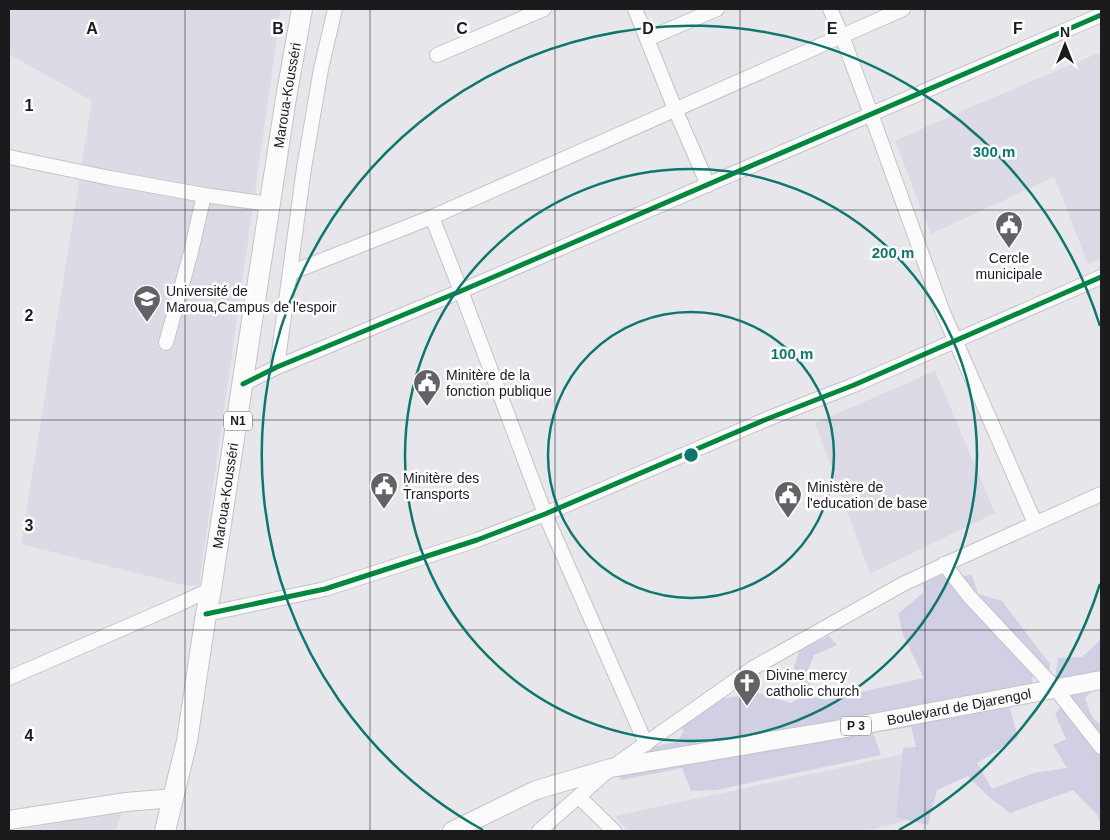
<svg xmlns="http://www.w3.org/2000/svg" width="1110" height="840" font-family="Arial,sans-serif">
  <rect width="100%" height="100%" fill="#e7e7eb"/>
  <!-- built -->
  <g fill="#dcdbe5">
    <polygon points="9,9 281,9 199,585 188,586 21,544 92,101 9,54"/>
    <polygon points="1101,52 1101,258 1088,264 1054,177 931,234 895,141 975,105"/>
    <polygon points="935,371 995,513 870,574 815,423"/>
    <polygon points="918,751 927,815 867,831 628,831 615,816"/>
    <polygon points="122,811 116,831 13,831"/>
  </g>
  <!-- green -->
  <path fill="#d1cfe4" d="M943 570 953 577 972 575 978 594 1002 601 1050 664 1049 675 1043 681 1032 674 1034 698 1010 708 1018 738 977 763 992 789 1034 773 1067 768 1053 745 1066 739 1055 714 1061 706 1071 713 1072 698 1055 678 1058 658 1082 657 1101 639V687H1095L1085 698C1090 710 1089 717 1101 725V823L1097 815 1073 790 1010 813 989 797 968 776 937 790 928 825 896 817 903 748 916 747 911 727 873 733 881 755 716 790 691 791 682 768 622 780 608 763 647 747 677 742 684 731 672 720 689 704 758 693 791 703 802 697 799 683 792 673 800 649 829 636 837 645 814 655 807 672 814 697 824 700 924 678 903 635 898 614 924 592 922 580Z"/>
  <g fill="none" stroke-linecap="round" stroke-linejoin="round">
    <defs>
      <g id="minor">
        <polyline points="635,9 675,109 708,185"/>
        <polyline points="830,9 842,36 871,114 942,310 1035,523"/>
        <polyline points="647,39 717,9"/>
        <polyline points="437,55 544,9"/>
        <polyline points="9,157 110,178 204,195 270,204"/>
        <polyline points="432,217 461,291 545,514 646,744"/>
        <polyline points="290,273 432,217 903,9"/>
        <polyline points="166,343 191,252 204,195"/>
        <polyline points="277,367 304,168 321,69 335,9"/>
        <polyline points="243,384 277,367 461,291 1101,15"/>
        <polyline points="944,564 969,596 1055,688 1101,747"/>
        <polyline points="206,614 325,589 477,540 545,514 767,419 854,385 1101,277"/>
        <polyline points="9,678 179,604 211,589"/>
        <polyline points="579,797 614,831"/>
        <polyline points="539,831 611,768 753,668 903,584 950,562 1101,494"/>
      </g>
      <g id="major">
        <polyline points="9,820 126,802 174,798"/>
        <path id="s1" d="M452 831 536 790 611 768 830 731 1101 680"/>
      </g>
      <g id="highway">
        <path id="s2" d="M165 831 187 741 206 614 211 589 286 98 302 9"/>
      </g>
    </defs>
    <!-- minor casing -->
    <use href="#minor" stroke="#c4c4c7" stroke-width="16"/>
    <!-- major casing -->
    <use href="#major" stroke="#c4c4c7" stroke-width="20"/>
    <!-- highway casing -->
    <use href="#highway" stroke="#c4c4c7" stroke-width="22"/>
    <!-- minor -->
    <use href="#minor" stroke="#fbfbfc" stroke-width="14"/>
    <!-- major -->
    <use href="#major" stroke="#fbfbfc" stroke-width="18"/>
    <!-- highway -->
    <use href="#highway" stroke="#fbfbfc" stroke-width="20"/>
    <defs>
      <g id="cycleway">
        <polyline points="243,384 277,367 461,291 1101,15"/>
        <polyline points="206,614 325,589 477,540 545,514 767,419 854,385 1101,277"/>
      </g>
    </defs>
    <!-- cycleway casing -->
    <use href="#cycleway" stroke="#fff" stroke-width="8"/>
    <!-- cycleway -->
    <use href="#cycleway" stroke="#00873e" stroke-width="5"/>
  </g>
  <!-- grid -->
  <path fill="none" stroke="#1b1b1e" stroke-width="1" stroke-opacity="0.55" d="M185 9V831M370 9V831M555 9V831M740 9V831M925 9V831M9 210H1101M9 420H1101M9 630H1101"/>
  <!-- distance rings -->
  <g fill="none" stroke="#0f766e" stroke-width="2.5">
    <circle cx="691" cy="455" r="143"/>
    <circle cx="691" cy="455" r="286"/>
    <path d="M1100 584A429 429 0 0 1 899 830M483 830A429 429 0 1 1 1100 326"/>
  </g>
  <!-- icons -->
  <defs>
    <symbol id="civic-pin" viewBox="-11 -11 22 30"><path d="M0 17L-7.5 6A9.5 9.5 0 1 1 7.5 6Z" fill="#626266" stroke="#fff"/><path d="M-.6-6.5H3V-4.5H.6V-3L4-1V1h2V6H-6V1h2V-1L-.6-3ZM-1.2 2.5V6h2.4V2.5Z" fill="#fff"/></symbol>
    <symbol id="university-pin" viewBox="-11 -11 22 30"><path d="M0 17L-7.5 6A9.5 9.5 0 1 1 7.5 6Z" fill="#626266" stroke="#fff"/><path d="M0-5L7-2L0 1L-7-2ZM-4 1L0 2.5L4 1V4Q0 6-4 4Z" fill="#fff"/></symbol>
    <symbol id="church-pin" viewBox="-11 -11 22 30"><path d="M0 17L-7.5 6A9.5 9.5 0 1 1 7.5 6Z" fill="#626266" stroke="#fff"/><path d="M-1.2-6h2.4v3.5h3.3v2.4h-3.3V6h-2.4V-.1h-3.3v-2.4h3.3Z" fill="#fff"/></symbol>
  </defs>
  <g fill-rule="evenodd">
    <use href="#civic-pin" x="993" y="209" width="32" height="43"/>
    <use href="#university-pin" x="131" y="283" width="32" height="43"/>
    <use href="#civic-pin" x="411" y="367" width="32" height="43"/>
    <use href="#civic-pin" x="368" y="470" width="32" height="43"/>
    <use href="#civic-pin" x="772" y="479" width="32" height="43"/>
    <use href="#church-pin" x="731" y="667" width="32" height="43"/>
  </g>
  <g text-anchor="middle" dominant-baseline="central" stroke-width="5" stroke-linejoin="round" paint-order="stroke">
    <!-- shield labels -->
    <g fill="#fff" stroke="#5f5f62" stroke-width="1">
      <rect x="224" y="411.5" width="28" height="19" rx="4"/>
      <rect x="841" y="716.5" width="30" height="19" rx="4"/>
    </g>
    <g font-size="12" font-weight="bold" fill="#1b1b1e">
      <text x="238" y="421">N1</text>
      <text x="856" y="726">P 3</text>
    </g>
    <!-- street labels -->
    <g font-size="14" fill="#1b1b1e" stroke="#fff">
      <text stroke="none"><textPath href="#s2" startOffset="746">Maroua-Kousséri</textPath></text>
      <text stroke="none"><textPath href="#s2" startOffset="341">Maroua-Kousséri</textPath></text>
      <text stroke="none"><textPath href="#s1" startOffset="525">Boulevard de Djarengol</textPath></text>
    </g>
    <!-- poi labels -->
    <g font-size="14" fill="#1b1b1e" stroke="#fff" text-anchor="start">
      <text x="1009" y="258" text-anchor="middle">Cercle<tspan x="1009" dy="16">municipale</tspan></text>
      <text x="166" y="291">Université de<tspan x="166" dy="16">Maroua,Campus de l'espoir</tspan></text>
      <text x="446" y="375">Minitère de la<tspan x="446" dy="16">fonction publique</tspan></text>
      <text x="403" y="478">Minitère des<tspan x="403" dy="16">Transports</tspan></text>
      <text x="807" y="487">Ministère de<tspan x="807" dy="16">l'education de base</tspan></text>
      <text x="766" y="675">Divine mercy<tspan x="766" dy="16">catholic church</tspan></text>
    </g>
  </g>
  <g font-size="16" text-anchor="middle" font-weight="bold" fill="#1b1b1e" stroke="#fff" stroke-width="5" stroke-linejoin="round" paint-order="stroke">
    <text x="92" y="34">A</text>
    <text x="278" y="34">B</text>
    <text x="462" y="34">C</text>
    <text x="648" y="34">D</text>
    <text x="832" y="34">E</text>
    <text x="1018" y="34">F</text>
    <text x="29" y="111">1</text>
    <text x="29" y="321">2</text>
    <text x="29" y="531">3</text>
    <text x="29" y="741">4</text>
  </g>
  <circle cx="691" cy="455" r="8" fill="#0f766e" stroke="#fff" stroke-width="2.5"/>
  <g font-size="15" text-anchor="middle" font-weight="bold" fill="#0f766e" stroke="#fff" stroke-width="5" stroke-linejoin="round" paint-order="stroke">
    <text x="994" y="157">300 m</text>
    <text x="893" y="258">200 m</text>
    <text x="792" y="359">100 m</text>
  </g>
  <!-- border -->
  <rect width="1110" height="840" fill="none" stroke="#1b1b1e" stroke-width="20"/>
  <!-- north arrow -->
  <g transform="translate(1065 45)" stroke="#ffffff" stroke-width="4" paint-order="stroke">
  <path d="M0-4L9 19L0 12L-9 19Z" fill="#1b1b1e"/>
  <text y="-8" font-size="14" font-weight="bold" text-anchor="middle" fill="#1b1b1e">N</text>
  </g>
</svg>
